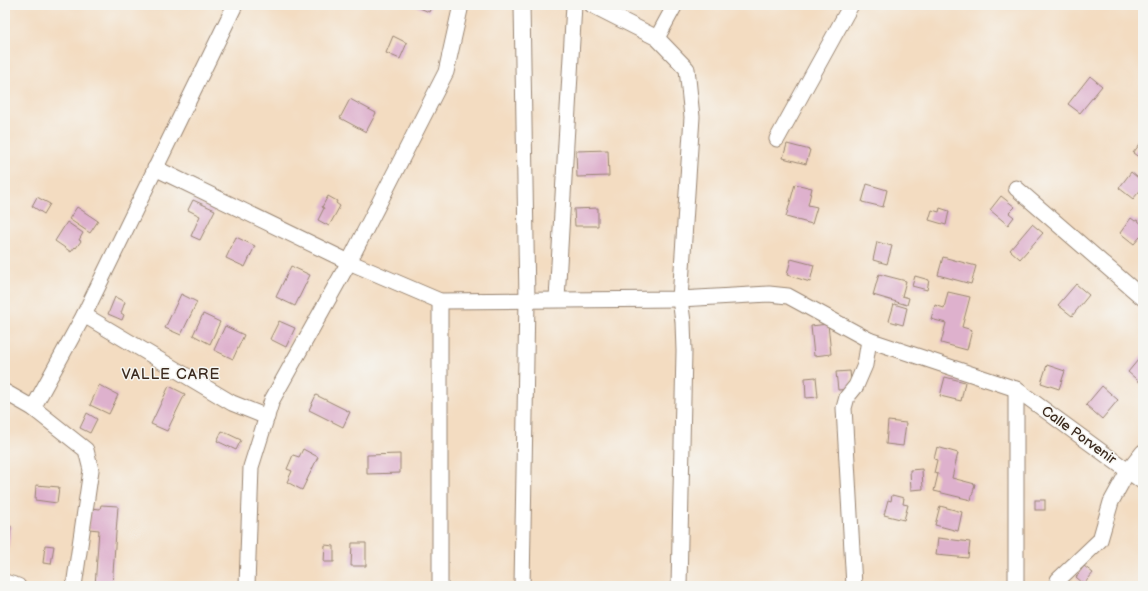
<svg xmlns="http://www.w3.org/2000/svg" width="1148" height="591" font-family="'Balsamiq Sans',sans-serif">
  <rect width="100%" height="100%" fill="#f6f6f2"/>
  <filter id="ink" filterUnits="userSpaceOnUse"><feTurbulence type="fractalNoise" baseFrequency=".025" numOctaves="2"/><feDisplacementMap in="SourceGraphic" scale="8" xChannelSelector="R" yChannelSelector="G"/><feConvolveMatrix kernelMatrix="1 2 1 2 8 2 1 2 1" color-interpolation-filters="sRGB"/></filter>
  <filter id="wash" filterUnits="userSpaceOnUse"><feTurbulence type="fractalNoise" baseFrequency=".012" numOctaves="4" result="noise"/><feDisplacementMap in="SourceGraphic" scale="16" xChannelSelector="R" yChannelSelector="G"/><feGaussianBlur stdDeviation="0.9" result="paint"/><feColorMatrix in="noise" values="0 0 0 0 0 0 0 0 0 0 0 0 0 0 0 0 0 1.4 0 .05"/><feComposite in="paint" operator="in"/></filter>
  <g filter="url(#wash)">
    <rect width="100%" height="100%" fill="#f3dcc1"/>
    <g id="blocks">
      <!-- building -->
      <g fill="#deb1cd">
        <polygon points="413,5 432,5 429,12"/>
        <polygon points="393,36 407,43 400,59 386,53"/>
        <polygon points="1090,76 1102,86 1080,113 1068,104"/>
        <polygon points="350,99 376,113 366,132 340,118"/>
        <polygon points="1143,140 1143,160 1133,153"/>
        <polygon points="787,144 810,150 806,164 783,158"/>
        <polygon points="608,150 609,176 577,177 576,151"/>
        <polygon points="1131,172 1143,182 1143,187 1133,199 1119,188"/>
        <polygon points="795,184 812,188 808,205 817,207 812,224 786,217"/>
        <polygon points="867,184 887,190 883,207 862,202"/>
        <polygon points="328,196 337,201 336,203 340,206 329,226 318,220 324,208 322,207"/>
        <polygon points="1001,196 1015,207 1009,213 1014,217 1008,225 990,210"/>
        <polygon points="37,197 50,204 44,214 32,206"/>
        <polygon points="193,200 215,210 200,240 191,236 200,216 188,210"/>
        <polygon points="77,207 98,221 90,233 69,219"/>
        <polygon points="598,208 598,226 575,226 574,209"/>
        <polygon points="940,208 949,211 946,225 929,220 932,210 939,212"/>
        <polygon points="1131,218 1135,221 1137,220 1143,225 1143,239 1140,237 1134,244 1120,233"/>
        <polygon points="67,222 83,233 79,240 81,241 76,248 75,247 71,252 55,241"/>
        <polygon points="1032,224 1043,233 1020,259 1010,250"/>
        <polygon points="236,237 255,246 245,267 226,258"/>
        <polygon points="877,242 892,246 887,264 873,260"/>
        <polygon points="943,257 976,266 971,284 938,275"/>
        <polygon points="791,259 814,265 810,282 787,275"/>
        <polygon points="291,266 310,275 295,306 276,297"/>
        <polygon points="879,274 906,281 902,296 909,298 907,305 873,295"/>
        <polygon points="915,276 929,280 927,290 912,286"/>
        <polygon points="1076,284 1089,295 1072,316 1058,305"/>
        <polygon points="948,292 970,297 962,327 972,330 967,350 941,343 946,323 931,319 935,305 944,308"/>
        <polygon points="181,294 197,302 181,335 165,328"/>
        <polygon points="115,297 125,302 121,313 124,315 122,320 108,314"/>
        <polygon points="894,304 907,308 903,325 889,321"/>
        <polygon points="203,314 220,322 210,344 193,335"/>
        <polygon points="279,321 295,328 286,347 270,339"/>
        <polygon points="828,324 831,354 814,356 811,326"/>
        <polygon points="225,326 244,335 233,359 214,350"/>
        <polygon points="1143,354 1143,385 1128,372"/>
        <polygon points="1047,365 1065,371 1059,389 1041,383"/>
        <polygon points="850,371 852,389 838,390 836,372"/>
        <polygon points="816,377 818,397 806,398 805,378"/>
        <polygon points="945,377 965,382 961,401 940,396"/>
        <polygon points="99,385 118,395 109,414 90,405"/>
        <polygon points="169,386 185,394 167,431 151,424"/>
        <polygon points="1102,386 1118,400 1102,419 1086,405"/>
        <polygon points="316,395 350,412 343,427 309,410"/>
        <polygon points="87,413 97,419 90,433 80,428"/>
        <polygon points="888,421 906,423 903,446 886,444"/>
        <polygon points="222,431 241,440 236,450 217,441"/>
        <polygon points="937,447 958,453 952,478 975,484 971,500 934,491 938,474 934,473 937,460 934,459"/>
        <polygon points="303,449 318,457 302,490 287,482 292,471 287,469 293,455 299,457"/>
        <polygon points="400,454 400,473 367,474 367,455"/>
        <polygon points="922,469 923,489 911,490 910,470"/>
        <polygon points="36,485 59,487 57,503 35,500"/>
        <polygon points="892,495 904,498 903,504 908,505 904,520 884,515 888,500 891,501"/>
        <rect x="1035" y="500" width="10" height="10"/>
        <polygon points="101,505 118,506 112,586 95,586 99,530 89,529 90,508 100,509"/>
        <polygon points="940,506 962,512 958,531 935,525"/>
        <polygon points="5,525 11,526 8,552 5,552"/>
        <polygon points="938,538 970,542 968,558 936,555"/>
        <polygon points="352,543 366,543 366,566 351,566"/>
        <polygon points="45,545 54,546 51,564 43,563"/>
        <polygon points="325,545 334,546 334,562 324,562"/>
        <polygon points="1084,566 1093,573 1084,584 1076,577"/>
      </g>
    </g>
  </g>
  <g filter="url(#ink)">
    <use href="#blocks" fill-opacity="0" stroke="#978370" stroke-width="1"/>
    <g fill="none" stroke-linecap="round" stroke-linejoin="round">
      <defs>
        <g id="minor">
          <polyline points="522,5 527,300 522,586"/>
          <polyline points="592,5 657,38 687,69 692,117 680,299 683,322 684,351 679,586"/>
          <polyline points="657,38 675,5"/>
          <polyline points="777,139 851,5"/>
          <polyline points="155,168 349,262 440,301 680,299 769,294 788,296 869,340 1016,389 1143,482"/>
          <polyline points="1016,188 1143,298"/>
          <polyline points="557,299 574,5"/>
          <polyline points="84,315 232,403 267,417"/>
          <polyline points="1016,389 1016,586"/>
          <polyline points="5,392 33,408 86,450 91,470 74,586"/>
          <polyline points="33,408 84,315 235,5"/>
          <polyline points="5,582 18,586"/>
          <polyline points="247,586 251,467 272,400 349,262 446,72 461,5"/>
          <polyline points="440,586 440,301"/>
          <polyline points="854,586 844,408 847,397 856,386 865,365 869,340"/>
          <polyline points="1056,586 1058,580 1100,540 1111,502 1128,471 1143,452"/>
        </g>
      </defs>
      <!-- minor casing -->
      <use href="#minor" stroke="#978370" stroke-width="17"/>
      <!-- minor -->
      <use href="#minor" stroke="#fff" stroke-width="15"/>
    </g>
  </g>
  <g text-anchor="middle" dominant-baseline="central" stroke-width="3" stroke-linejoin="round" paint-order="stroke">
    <!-- street labels -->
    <g font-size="14" fill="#3b2a1e" stroke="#f6f6f2">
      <text transform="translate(1079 435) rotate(36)">Calle Porvenir</text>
    </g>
    <!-- neighbourhood labels -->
    <g font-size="15" letter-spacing="1" fill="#3b2a1e" stroke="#f6f6f2">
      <text x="171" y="374">VALLE CARE</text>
    </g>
  </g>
  <!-- margin -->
  <rect width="1148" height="591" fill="none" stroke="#f6f6f2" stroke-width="20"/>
</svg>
